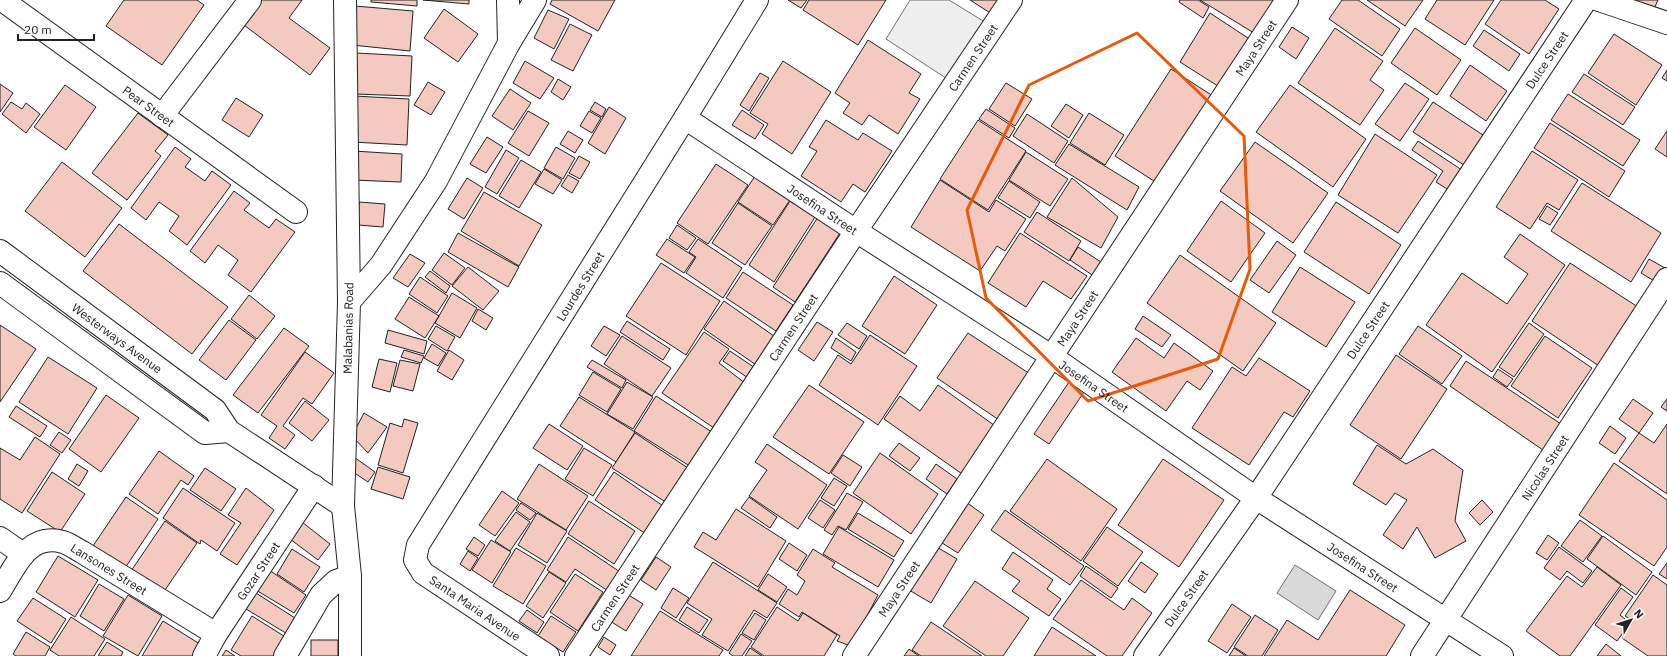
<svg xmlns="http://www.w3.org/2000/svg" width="1667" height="656" font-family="'IBM Plex Sans',sans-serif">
  <rect width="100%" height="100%" fill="#fff"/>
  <!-- green -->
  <polygon fill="#eee" stroke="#6f6f6f" points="910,0 949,0 988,24 952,82 886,39"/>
  <!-- water -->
  <polygon fill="#d9d9d9" stroke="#6f6f6f" points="1295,565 1336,591 1318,620 1277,593"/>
  <!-- building -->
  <g fill="#f3c9c0" stroke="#222">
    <polygon points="124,0 197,0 204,5 162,65 106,26"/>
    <polygon points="257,0 302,0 289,18 330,48 310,75 240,22"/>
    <polygon points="371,0 417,0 417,6 371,2"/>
    <polygon points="423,0 469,0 469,4"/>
    <polygon points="552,0 615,0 598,31 550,4"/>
    <polygon points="788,0 807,0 801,8"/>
    <polygon points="809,0 886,0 858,45 803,10"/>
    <polygon points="970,0 1006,0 995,16"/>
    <polygon points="1180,0 1198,0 1209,7 1203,18 1179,2"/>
    <polygon points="1200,0 1274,0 1254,33"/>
    <polygon points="1342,0 1358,0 1400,29 1382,56 1329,19"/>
    <polygon points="1367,0 1423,0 1405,26"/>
    <polygon points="1437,0 1494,0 1465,45 1425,19"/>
    <polygon points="1501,0 1545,0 1559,9 1529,54 1485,24"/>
    <polygon points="1628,0 1658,0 1653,11"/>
    <polygon points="355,6 413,11 410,51 352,45"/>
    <polygon points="444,9 478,34 458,62 424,38"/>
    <polygon points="548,10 569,19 554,49 534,38"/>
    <polygon points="1210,13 1251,40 1221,88 1180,62"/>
    <polygon points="570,24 592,35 573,71 551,60"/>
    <polygon points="1292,27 1309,38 1296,59 1279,47"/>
    <polygon points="1335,28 1383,61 1370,80 1384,90 1360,125 1298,83"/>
    <polygon points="1415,28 1461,60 1437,95 1391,63"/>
    <polygon points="1484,30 1520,54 1509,71 1473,46"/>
    <polygon points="1614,34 1662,65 1636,105 1588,73"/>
    <polygon points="868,40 921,74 909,93 920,99 898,134 869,115 862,125 843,113 850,103 835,93"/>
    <polygon points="356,53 412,56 410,96 355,94"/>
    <polygon points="525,61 554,78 540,99 513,83"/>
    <polygon points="783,61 831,92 792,154 762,134 768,124 750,113"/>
    <polygon points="1470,65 1507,91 1486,121 1450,96"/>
    <polygon points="1171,69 1213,96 1157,183 1115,156"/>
    <polygon points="1667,70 1667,81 1662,78"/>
    <polygon points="760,73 769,78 749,111 740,105"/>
    <polygon points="1584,74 1635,107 1623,125 1572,92"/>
    <polygon points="558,79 571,87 563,100 551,92"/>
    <polygon points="428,82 445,92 431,115 414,105"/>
    <polygon points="1006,83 1032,99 1015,126 989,109"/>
    <polygon points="1405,83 1429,99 1400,141 1375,124"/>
    <polygon points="0,84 13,93 0,112"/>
    <polygon points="65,85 96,107 66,150 34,127"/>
    <polygon points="1290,85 1366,139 1333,187 1256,132"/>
    <polygon points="510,89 531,103 513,130 492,116"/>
    <polygon points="1568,94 1640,140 1623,166 1551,120"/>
    <polygon points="354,96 409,99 407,145 352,142"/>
    <polygon points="236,98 263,115 249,137 222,120"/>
    <polygon points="11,102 22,109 26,103 40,114 26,133 2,114"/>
    <polygon points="595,102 606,109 602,117 590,110"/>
    <polygon points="1433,102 1486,137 1467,167 1413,132"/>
    <polygon points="1066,104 1083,115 1069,138 1051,126"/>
    <polygon points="609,107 626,118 605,154 588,143"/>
    <polygon points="986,109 1015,128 1009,138 979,119"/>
    <polygon points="742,110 764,125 755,139 732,125"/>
    <polygon points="528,111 549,123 529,156 508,143"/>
    <polygon points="589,111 601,118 592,133 580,126"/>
    <polygon points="138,113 168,135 155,151 161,156 127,200 92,173"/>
    <polygon points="1089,113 1124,135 1105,165 1070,143"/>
    <polygon points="1027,114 1068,141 1054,163 1013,136"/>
    <polygon points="826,120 858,140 863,133 892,151 865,192 853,184 841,202 801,176 817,151 809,147"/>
    <polygon points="978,120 1026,151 988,210 940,179"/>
    <polygon points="1550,123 1625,171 1609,197 1534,148"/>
    <polygon points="568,131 583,140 575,153 560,144"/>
    <polygon points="1667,131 1667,157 1655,149"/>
    <polygon points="1375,134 1437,175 1398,233 1338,195"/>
    <polygon points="487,137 503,147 486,173 470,164"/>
    <polygon points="1418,141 1468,174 1455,194 1436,182 1443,171 1412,150"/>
    <polygon points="1255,142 1328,193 1293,243 1220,191"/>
    <polygon points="1069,144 1139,187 1127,210 1055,165"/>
    <polygon points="175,147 191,159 185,167 205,181 212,171 231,185 187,245 169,231 179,216 159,202 146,220 131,208"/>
    <polygon points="556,147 575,158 563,179 544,168"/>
    <polygon points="506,150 519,158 497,194 485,187"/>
    <polygon points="353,151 402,154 401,182 352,180"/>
    <polygon points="1532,151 1578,180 1559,210 1547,203 1530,229 1496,207"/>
    <polygon points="1026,152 1068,179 1050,206 1009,180"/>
    <polygon points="579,156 590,162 580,179 569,173"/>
    <polygon points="521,160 541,172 519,208 499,196"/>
    <polygon points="62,162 122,208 85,257 25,211"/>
    <polygon points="716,164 748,185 708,244 677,223"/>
    <polygon points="544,169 562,180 553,194 535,184"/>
    <polygon points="757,173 792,197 773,225 738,202"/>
    <polygon points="568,175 579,181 572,193 561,186"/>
    <polygon points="467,178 483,188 464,219 448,209"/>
    <polygon points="1072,178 1118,217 1101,248 1047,217"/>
    <polygon points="940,180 989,212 996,200 1026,219 1005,251 997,246 980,271 911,227"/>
    <polygon points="1009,181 1040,202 1030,218 998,198"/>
    <polygon points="1582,183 1661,233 1631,282 1551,231"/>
    <polygon points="234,191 250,203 244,210 269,228 276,219 295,232 251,292 228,275 238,260 218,245 205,263 190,251"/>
    <polygon points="484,192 542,225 519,266 461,231"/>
    <polygon points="790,201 815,217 774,282 749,265"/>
    <polygon points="1221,201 1265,233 1231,282 1187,251"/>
    <polygon points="359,202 385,204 383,227 358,225"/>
    <polygon points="1336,202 1401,245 1369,294 1304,252"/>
    <polygon points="738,203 772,226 745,265 712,243"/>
    <polygon points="1547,206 1558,213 1550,225 1539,219"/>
    <polygon points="1037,212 1081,241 1069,261 1024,232"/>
    <polygon points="818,217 840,233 795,302 773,287"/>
    <polygon points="119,224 228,307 192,354 83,271"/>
    <polygon points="677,225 696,238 687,250 669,238"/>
    <polygon points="458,233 519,267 508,287 448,252"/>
    <polygon points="1020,233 1087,276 1071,299 1043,281 1026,307 988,283"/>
    <polygon points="1520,234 1565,265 1492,372 1426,325 1462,273 1507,304 1528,274 1504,257"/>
    <polygon points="667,239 695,257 684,273 656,255"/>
    <polygon points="698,239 742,268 723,298 686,273 696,257 689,252"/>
    <polygon points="1277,241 1296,255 1269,293 1250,280"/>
    <polygon points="1078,247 1107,266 1098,279 1070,260"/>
    <polygon points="444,253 465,268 452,285 432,270"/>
    <polygon points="410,254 425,263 408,287 393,278"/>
    <polygon points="1180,255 1276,323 1243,371 1147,303"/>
    <polygon points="1649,259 1665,268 1656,282 1641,273"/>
    <polygon points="661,263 720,301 686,355 626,316"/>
    <polygon points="1570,263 1641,309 1602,368 1532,321"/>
    <polygon points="468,267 499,291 483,310 452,286"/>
    <polygon points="1300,267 1355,302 1326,347 1272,312"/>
    <polygon points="430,271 450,286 446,293 425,277"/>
    <polygon points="743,272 793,305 776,331 726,298"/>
    <polygon points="894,276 937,305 905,354 862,326"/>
    <polygon points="420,277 448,296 437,313 409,294"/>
    <polygon points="452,293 477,308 460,338 435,323"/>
    <polygon points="249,295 275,316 257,339 231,319"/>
    <polygon points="409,297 439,316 425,338 395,319"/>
    <polygon points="724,301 781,341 762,369 704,329"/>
    <polygon points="478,309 493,318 486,330 472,321"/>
    <polygon points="1143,316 1171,335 1162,347 1135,329"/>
    <polygon points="229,320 256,340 226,380 199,360"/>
    <polygon points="627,321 670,349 663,360 620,332"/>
    <polygon points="817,322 833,332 814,361 798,350"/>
    <polygon points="847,323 867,336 859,349 838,335"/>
    <polygon points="1529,323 1544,334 1514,377 1499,367"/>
    <polygon points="0,325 36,349 0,402"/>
    <polygon points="436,326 455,337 447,351 428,339"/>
    <polygon points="604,326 620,335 606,356 591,346"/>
    <polygon points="1418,326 1462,356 1442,384 1399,354"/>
    <polygon points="284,328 309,346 258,413 233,395"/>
    <polygon points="388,330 427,341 424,354 385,343"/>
    <polygon points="704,332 729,349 719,363 750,387 720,432 662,393"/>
    <polygon points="968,333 1030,374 999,420 937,378"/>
    <polygon points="870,335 917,366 878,425 819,385 838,355 851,364"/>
    <polygon points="622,336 671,368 652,396 604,364"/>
    <polygon points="1545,336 1592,368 1558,418 1511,386"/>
    <polygon points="836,338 856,352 851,361 831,348"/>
    <polygon points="1136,338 1164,358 1174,343 1213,371 1200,390 1187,381 1166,411 1112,372"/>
    <polygon points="432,344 446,353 438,366 424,358"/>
    <polygon points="404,350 424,356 421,363 401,357"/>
    <polygon points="449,350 464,360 452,380 437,371"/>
    <polygon points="730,351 761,372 754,382 723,361"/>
    <polygon points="305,352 334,373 312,404 303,398 283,426 295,435 285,449 269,438 277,426 261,415"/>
    <polygon points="1396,355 1447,389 1401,459 1350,425"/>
    <polygon points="48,357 97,388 68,434 19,402"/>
    <polygon points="1259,358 1310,391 1293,417 1284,412 1249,465 1192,428 1232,367 1246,376"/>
    <polygon points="379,359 397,363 390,392 372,387"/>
    <polygon points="400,360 420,364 413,391 393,386"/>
    <polygon points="592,360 626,380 622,388 587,367"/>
    <polygon points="1466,361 1561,424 1543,450 1450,386"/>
    <polygon points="1498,369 1513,379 1507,387 1493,377"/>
    <polygon points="593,372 621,389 607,412 579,395"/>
    <polygon points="627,382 653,397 633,429 607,414"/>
    <polygon points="1069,382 1084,392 1049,444 1034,434"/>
    <polygon points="809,385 864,422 829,474 773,437"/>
    <polygon points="938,385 998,428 965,476 884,419 900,396 920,411"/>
    <polygon points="106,395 139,418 101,472 69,449"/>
    <polygon points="656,396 718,436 696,470 634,431"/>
    <polygon points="579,397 635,432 616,462 560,426"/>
    <polygon points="1633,399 1653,413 1639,433 1619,419"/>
    <polygon points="1667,399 1667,411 1661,407"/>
    <polygon points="305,401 329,420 312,441 289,423"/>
    <polygon points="16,406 47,426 40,437 9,417"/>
    <polygon points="364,413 387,427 368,453 352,436"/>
    <polygon points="404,419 418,423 403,473 378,465 390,423 402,427"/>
    <polygon points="549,424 583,446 567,470 533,448"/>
    <polygon points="1667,424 1667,494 1619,461 1639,433 1654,443"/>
    <polygon points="1610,426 1626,438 1615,454 1599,443"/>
    <polygon points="59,432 71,440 62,453 50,445"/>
    <polygon points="635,433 694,472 672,506 612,468"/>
    <polygon points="35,437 60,454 22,513 0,499 0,448 20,460"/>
    <polygon points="899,443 920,458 910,471 889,456"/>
    <polygon points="767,444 827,485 798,529 749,496 767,470 755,462"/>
    <polygon points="1377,445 1406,464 1433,449 1463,470 1455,521 1466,541 1435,558 1417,527 1403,549 1383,535 1407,500 1395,493 1386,505 1353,484"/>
    <polygon points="584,448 612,465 593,496 565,479"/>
    <polygon points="159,451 194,476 188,485 181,480 158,514 129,494"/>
    <polygon points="880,453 938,494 911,534 853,493"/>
    <polygon points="843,455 862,467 850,486 831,473"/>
    <polygon points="354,457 375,472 368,482 347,468"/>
    <polygon points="1047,459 1117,509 1081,561 1010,511"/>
    <polygon points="1163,459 1224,500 1179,567 1118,525"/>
    <polygon points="1614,463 1667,500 1667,547 1654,566 1579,515"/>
    <polygon points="77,464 88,471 79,486 68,479"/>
    <polygon points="539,464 588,496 566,530 517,499"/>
    <polygon points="936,464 957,479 947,494 926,479"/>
    <polygon points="378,467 410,477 403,499 371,489"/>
    <polygon points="205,468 236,489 221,511 190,490"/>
    <polygon points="52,472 85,494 60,532 27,511"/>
    <polygon points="614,472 669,510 652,538 595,500"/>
    <polygon points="834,478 847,486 834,506 821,498"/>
    <polygon points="183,488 235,523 217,551 201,540 200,544 163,518"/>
    <polygon points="246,488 274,510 237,565 220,554 241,523 228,515"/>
    <polygon points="502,491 519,503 495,536 479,525"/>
    <polygon points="847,493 863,502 846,530 838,526 832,535 824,530"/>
    <polygon points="126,497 158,519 125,568 93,546"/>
    <polygon points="749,497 777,517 770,528 741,508"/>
    <polygon points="820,500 835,510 823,528 808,518"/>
    <polygon points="1482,500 1493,512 1480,525 1469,513"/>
    <polygon points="589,501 635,531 614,564 568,534"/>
    <polygon points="966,502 984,515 958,553 939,541"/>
    <polygon points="521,503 536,513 530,520 516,510"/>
    <polygon points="736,509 786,541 758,587 694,547 703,532 716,540"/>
    <polygon points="1005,510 1084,566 1070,585 991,530"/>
    <polygon points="516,512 530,522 510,551 495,541"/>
    <polygon points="537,513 567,531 547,563 518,545"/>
    <polygon points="858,513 904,541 894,557 848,529"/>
    <polygon points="1580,520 1602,536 1583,562 1561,546"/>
    <polygon points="165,521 197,543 163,593 131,571"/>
    <polygon points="302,522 330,544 318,560 290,539"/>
    <polygon points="839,527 894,560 878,587 823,554"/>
    <polygon points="1107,527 1143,552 1118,586 1083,561"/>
    <polygon points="1548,535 1559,543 1547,560 1536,553"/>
    <polygon points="1603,536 1652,572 1636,595 1587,559"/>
    <polygon points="474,537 485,545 478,556 466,549"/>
    <polygon points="568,537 623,574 611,593 575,569 566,582 547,570"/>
    <polygon points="491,540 511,552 492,583 472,570"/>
    <polygon points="789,543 807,555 797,571 779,559"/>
    <polygon points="935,546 957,559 931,603 909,590"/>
    <polygon points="1559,547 1592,571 1583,583 1567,571 1560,580 1544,568"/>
    <polygon points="516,548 546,566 523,604 493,586"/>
    <polygon points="292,549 320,567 304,592 277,574"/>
    <polygon points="813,549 835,563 832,567 878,595 851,646 837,641 840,636 802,612 799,617 779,604 788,589 797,595 805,581 797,575"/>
    <polygon points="468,551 478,558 470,571 460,564"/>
    <polygon points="1013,552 1053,580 1047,589 1061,599 1049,616 1012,591 1020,581 1002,569"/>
    <polygon points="58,556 98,580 75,617 36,592"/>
    <polygon points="656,557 671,567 656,590 641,580"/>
    <polygon points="713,562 777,603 767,618 754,610 728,651 702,635 712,619 687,603"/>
    <polygon points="1141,562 1158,574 1145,593 1128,581"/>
    <polygon points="1667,563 1667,579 1659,574"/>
    <polygon points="1086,566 1118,588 1111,598 1080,576"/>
    <polygon points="1597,567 1621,585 1570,656 1560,656 1526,631 1567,576 1582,587"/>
    <polygon points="269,570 306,595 294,613 256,590"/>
    <polygon points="549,572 566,583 543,618 526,606"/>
    <polygon points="575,574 603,592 578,631 550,612"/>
    <polygon points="768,574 787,587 777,602 758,590"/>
    <polygon points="1653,575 1667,585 1667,656 1648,656 1622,638 1633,621 1625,616"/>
    <polygon points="1081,580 1124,610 1132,598 1152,613 1122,656 1107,656 1053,619"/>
    <polygon points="975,581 1029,618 1003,656 986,656 943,626"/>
    <polygon points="99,584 124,599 104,631 80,616"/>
    <polygon points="673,588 689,598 676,618 661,608"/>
    <polygon points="1621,588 1633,597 1620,615 1630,623 1617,641 1595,625"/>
    <polygon points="1350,590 1405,625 1386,656 1264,656 1287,620 1318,640"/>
    <polygon points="256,593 298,620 289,635 246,609"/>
    <polygon points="627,594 643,604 626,631 610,621"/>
    <polygon points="128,595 162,616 138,656 103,636"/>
    <polygon points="33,598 66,619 51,643 17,621"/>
    <polygon points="1232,604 1251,617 1227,653 1208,641"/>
    <polygon points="687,607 708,620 699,633 679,620"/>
    <polygon points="777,607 798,621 803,613 837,635 824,656 764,656 751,647"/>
    <polygon points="527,610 544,622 537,633 519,621"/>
    <polygon points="660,611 723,650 719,656 631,656"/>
    <polygon points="755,613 766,620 754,640 742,633"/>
    <polygon points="1255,615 1278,630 1262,656 1248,656 1234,647"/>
    <polygon points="252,616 287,638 275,656 241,656 231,650"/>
    <polygon points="551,616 576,632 563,652 538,636"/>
    <polygon points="71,617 105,639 94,656 59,656 50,650"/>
    <polygon points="163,621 203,646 198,656 142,656"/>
    <polygon points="931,622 982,656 921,656 912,650"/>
    <polygon points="1052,627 1096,656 1034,656"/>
    <polygon points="26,632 50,647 45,656 16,656 13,654"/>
    <polygon points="741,634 752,641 742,656 733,656 729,653"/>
    <polygon points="604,637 616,645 610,655 598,647"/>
    <rect x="311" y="640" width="27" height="16"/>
    <polygon points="107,642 123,652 121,656 98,656"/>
    <polygon points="1606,644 1621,656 1597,656"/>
    <polygon points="750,648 762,656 745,656"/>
    <polygon points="1234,648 1246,656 1229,656"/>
    <polygon points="909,649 919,656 904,656"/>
    <polygon points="226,650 235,656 222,656"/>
  </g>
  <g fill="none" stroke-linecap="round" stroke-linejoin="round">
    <defs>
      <g id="minor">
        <path id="s1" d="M2 0 296 212"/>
        <polyline points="508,0 509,43"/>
        <polyline points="1599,0 1667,23"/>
        <polyline points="162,116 250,0"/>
        <path id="s2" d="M685 118 856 231 1051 356 1256 498 1502 656"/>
        <path id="s3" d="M0 251 215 410 229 431 343 506"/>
        <polyline points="0,283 205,433 229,431"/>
        <polyline points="349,302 381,265 436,181 509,43 535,0"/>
        <polyline points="0,538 23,554"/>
        <path id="s4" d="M0 591C15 567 28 532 63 542 70 544 76 549 82 552L216 634"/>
        <path id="s5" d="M204 656 216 634 314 486"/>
        <polyline points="285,656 321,595 336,581 350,576"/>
        <path id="s6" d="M548 656 423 573 415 560 418 545 685 118 757 0"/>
        <path id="s7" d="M576 656 856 231 1011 0"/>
        <path id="s8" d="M854 656 1287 0"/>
        <path id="s9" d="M1145 656 1256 498 1586 0"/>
        <path id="s10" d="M1422 656 1667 279"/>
      </g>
      <polyline id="major" points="345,0 349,302 343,506 350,576 350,656"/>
    </defs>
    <!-- minor casing -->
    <use href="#minor" stroke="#222" stroke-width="24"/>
    <!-- major casing -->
    <use href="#major" stroke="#222" stroke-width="24"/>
    <!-- minor -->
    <use href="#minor" stroke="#fff" stroke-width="22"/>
    <!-- major -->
    <use href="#major" stroke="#fff" stroke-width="22"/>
  </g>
  <!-- marked area -->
  <path fill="none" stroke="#e8590c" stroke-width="3" stroke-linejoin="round" d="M1137 33 1244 136 1250 269 1218 359 1088 401 986 298 967 210 1029 85Z"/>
  <g text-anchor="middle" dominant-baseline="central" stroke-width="3" stroke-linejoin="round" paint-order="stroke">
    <!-- street labels -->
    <g font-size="12" fill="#222" stroke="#fff">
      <text stroke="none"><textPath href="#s8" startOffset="729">Maya Street</textPath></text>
      <text stroke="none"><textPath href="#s7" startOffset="718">Carmen Street</textPath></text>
      <text stroke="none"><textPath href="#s9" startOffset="719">Dulce Street</textPath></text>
      <text stroke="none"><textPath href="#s1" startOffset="181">Pear Street</textPath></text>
      <text stroke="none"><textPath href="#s2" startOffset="165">Josefina Street</textPath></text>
      <text stroke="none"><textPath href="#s6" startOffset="486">Lourdes Street</textPath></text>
      <text stroke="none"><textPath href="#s8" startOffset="405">Maya Street</textPath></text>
      <text stroke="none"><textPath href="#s7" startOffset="394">Carmen Street</textPath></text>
      <text transform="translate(348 328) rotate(-89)">Malabanias Road</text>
      <text stroke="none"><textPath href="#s9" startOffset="395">Dulce Street</textPath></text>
      <text stroke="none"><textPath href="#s3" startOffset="146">Westerways Avenue</textPath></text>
      <text stroke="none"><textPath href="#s2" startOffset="489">Josefina Street</textPath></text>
      <text stroke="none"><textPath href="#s10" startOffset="225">Nicolas Street</textPath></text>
      <text stroke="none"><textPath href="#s2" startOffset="813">Josefina Street</textPath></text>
      <text stroke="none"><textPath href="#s4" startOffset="141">Lansones Street</textPath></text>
      <text stroke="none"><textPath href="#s5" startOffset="101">Gozar Street</textPath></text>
      <text stroke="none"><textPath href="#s8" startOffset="81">Maya Street</textPath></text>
      <text stroke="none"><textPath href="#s7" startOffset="70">Carmen Street</textPath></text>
      <text stroke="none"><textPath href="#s9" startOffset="71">Dulce Street</textPath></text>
      <text transform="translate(475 608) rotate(34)">Santa Maria Avenue</text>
    </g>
  </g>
  <!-- north arrow -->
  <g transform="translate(1631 620) rotate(51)" stroke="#ffffff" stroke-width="3" paint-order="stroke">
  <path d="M0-3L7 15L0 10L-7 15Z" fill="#222222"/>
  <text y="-6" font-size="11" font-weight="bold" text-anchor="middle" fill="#222222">N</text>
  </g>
  <!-- scale -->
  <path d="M18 34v6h76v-6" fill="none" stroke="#222222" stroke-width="2"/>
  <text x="24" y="34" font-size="12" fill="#222222" stroke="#ffffff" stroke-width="3" paint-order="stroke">20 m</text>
</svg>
